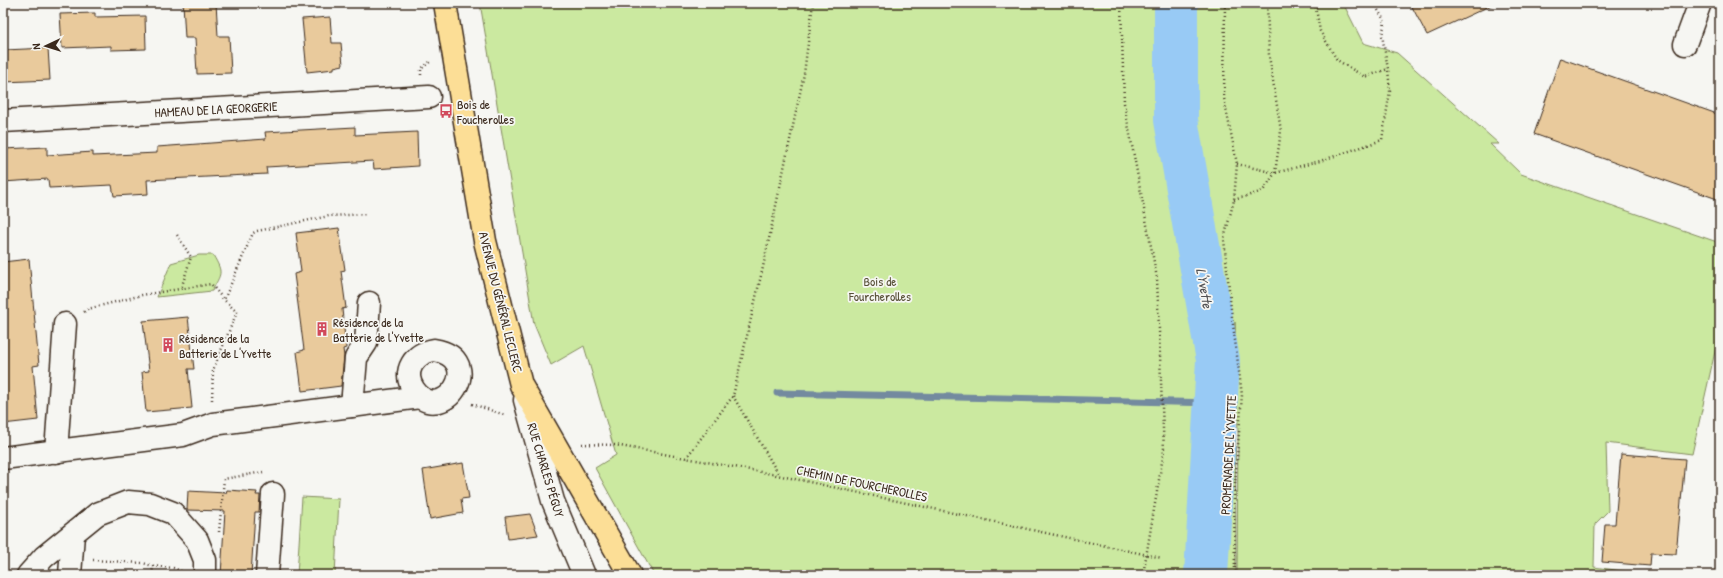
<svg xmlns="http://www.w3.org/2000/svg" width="1723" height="578" font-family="'Patrick Hand',sans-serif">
  <rect width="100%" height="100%" fill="#f6f6f2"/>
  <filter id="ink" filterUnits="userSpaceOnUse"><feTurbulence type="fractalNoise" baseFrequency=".025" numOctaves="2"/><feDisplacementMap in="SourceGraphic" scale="8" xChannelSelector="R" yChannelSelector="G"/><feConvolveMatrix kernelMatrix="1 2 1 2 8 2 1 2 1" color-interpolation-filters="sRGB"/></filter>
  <g filter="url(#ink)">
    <!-- green -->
    <g fill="#cbe9a0" stroke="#838a5f">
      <polygon points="480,3 1343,3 1363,43 1397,53 1499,144 1490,144 1521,174 1720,243 1720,337 1718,338 1692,454 1606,443 1608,511 1595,524 1594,567 1651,575 1237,575 1238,433 1235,322 1236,575 654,575 595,468 616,455 584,346 551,365 534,324"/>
      <path d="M199 255H213C224 274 221 273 212 291L157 297 171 263Z"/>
      <polygon points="302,497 339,499 335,575 297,575"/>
    </g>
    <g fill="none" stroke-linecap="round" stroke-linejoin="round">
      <!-- stream -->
      <polyline stroke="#738a9f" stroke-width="7" points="777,393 1216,403"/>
      <!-- river -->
      <polyline stroke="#98caf5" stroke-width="44" points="1176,3 1176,120 1218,360 1206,575"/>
    </g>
    <!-- building -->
    <g fill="#e9ca9c" stroke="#3b2a1e">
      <polygon points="183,3 216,3 218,36 229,36 231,73 197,74 195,38 185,38"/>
      <polygon points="1410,3 1496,3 1427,35"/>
      <polygon points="95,13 95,17 145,16 146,49 111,50 111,46 62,48 60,14"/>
      <polygon points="330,17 332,43 341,43 343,65 334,67 334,69 307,72 302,19"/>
      <polygon points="48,48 50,80 4,82 4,50"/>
      <polygon points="1560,58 1720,115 1720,200 1534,134"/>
      <polygon points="355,127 355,135 417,132 418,166 374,169 373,161 266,167 267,174 147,180 148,194 114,196 112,185 49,188 48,179 3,182 3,149 47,147 47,155 93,152 93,156 157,153 157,147 266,139 265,132"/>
      <polygon points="339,228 345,270 341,271 346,308 342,309 346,348 343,349 344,356 341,386 302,391 297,352 304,350 294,274 301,272 296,233"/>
      <polygon points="29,259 39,365 33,366 38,420 3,424 3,262"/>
      <polygon points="188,317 194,369 188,369 192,408 146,412 142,372 149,371 143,321"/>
      <polygon points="1621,454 1685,459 1676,554 1651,553 1650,566 1602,562 1605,524 1615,524"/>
      <polygon points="463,463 469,498 461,499 463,513 430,519 423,470"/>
      <polygon points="227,490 257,492 256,495 260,495 259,512 255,512 251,575 221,575 225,511 187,510 188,491 226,493"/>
      <polygon points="530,514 538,535 508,539 505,517"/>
    </g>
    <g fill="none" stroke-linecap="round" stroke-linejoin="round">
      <defs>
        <g id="minor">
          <polyline points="1685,44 1700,3"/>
          <polyline points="3,121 429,97"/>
          <path d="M434 350C489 359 442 429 414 390 401 371 415 353 434 350Z"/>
          <polyline points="525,400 553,501 584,575"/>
          <polyline points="352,406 356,358 366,343 369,303"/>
          <polyline points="56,452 65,324"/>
          <polyline points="3,458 183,435 213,424 420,397"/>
          <polyline points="28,575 44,557 97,514 128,502 150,504 173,513 197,540 205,560 205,575"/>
          <polyline points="70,575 73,534"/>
          <polyline points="267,575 273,494"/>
        </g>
        <polyline id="major" points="445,3 485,241 521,385 630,575"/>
      </defs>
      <!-- minor casing -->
      <use href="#minor" stroke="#3b2a1e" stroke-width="25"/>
      <!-- major casing -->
      <use href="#major" stroke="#3b2a1e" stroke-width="25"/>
      <!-- path -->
      <g stroke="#3b2a1e" stroke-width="2.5" stroke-dasharray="1 3" stroke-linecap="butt">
        <polyline points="1121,3 1124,103 1157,278 1162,407 1164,450 1143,575"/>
        <polyline points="1225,3 1224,98 1237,164 1234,200 1224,239 1231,309 1242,395 1234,497 1235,575"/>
        <polyline points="1315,3 1320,31 1337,60 1365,77 1388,69 1382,35 1385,22 1374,3"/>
        <polyline points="421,75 421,69 431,61"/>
        <polyline points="1237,164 1275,173 1320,161 1382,140 1390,91 1388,69"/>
        <polyline points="1234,200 1263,191 1275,173 1281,131 1269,56 1267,3"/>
        <polyline points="177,235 191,257 181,289"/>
        <polyline points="84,312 88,309 142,295 211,284 224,300"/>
        <polyline points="733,396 779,475"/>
        <polyline points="212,400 213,370 237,312 224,300 253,233 257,231 329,216 367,214"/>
        <polyline points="472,404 505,415"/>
        <polyline points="582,444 615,445 772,474 1162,558"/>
        <polyline points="686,458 733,396 763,267 804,74 813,3"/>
        <polyline points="219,532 224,479 263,472"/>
        <polyline points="93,560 143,563 153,566 152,575"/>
        <polyline points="153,566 173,568 181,571"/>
      </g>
      <!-- minor -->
      <use href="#minor" stroke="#f6f6f2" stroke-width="22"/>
      <!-- major -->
      <use href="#major" stroke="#fcde96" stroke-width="22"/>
    </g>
  </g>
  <!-- icons -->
  <defs>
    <symbol id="bus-bare" viewBox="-9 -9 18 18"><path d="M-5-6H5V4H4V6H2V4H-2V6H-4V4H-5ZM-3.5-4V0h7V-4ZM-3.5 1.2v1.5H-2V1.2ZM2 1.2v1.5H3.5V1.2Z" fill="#d1495b" stroke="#f6f6f2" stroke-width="2.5" paint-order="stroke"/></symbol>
    <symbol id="building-bare" viewBox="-9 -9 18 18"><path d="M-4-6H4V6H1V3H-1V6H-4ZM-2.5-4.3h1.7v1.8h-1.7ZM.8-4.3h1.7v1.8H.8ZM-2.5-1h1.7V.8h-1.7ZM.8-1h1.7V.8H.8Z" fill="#d1495b" stroke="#f6f6f2" stroke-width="2.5" paint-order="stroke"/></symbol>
  </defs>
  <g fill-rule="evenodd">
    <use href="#bus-bare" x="436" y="101" width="20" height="20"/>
    <use href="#building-bare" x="312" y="319" width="20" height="20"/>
    <use href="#building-bare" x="158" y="335" width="20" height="20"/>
  </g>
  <g text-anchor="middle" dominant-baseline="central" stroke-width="3.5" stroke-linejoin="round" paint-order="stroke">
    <!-- poi labels -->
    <g font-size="13" fill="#3b2a1e" stroke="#f6f6f2" text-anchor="start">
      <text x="457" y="104">Bois de<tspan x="457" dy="15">Foucherolles</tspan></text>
      <text x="333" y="322">Résidence de la<tspan x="333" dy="15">Batterie de l'Yvette</tspan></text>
      <text x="179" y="338">Résidence de la<tspan x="179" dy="15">Batterie de L'Yvette</tspan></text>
    </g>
    <!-- street labels -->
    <g font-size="13" fill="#3b2a1e" stroke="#f6f6f2">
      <text transform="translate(216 109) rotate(-3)">HAMEAU DE LA GEORGERIE</text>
      <text transform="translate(501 302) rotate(76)">AVENUE DU GÉNÉRAL LECLERC</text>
      <text transform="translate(1228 455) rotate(-87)">PROMENADE DE L'YVETTE</text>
      <text transform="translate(546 470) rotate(73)">RUE CHARLES PÉGUY</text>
      <text transform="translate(862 483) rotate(12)">CHEMIN DE FOURCHEROLLES</text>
    </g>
    <!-- park labels -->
    <g font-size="13" fill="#585038" stroke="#f6f6f2">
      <text x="880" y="281">Bois de<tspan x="880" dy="15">Fourcherolles</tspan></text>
    </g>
    <!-- water labels -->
    <g font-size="14" font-style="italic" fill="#525254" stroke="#f6f6f2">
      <text transform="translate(1205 288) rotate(80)">L'Yvette</text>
    </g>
  </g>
  <!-- margin -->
  <rect width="1723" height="578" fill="none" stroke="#f6f6f2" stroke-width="16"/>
  <rect x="8" y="8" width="1707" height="562" fill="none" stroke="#3b2a1e" stroke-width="1.5" filter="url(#ink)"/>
  <!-- north arrow -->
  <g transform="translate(46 46) rotate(266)" stroke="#f6f6f2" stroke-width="3" paint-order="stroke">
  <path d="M0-3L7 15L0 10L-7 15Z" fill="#3b2a1e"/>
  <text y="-6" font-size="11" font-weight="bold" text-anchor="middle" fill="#3b2a1e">N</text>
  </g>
</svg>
